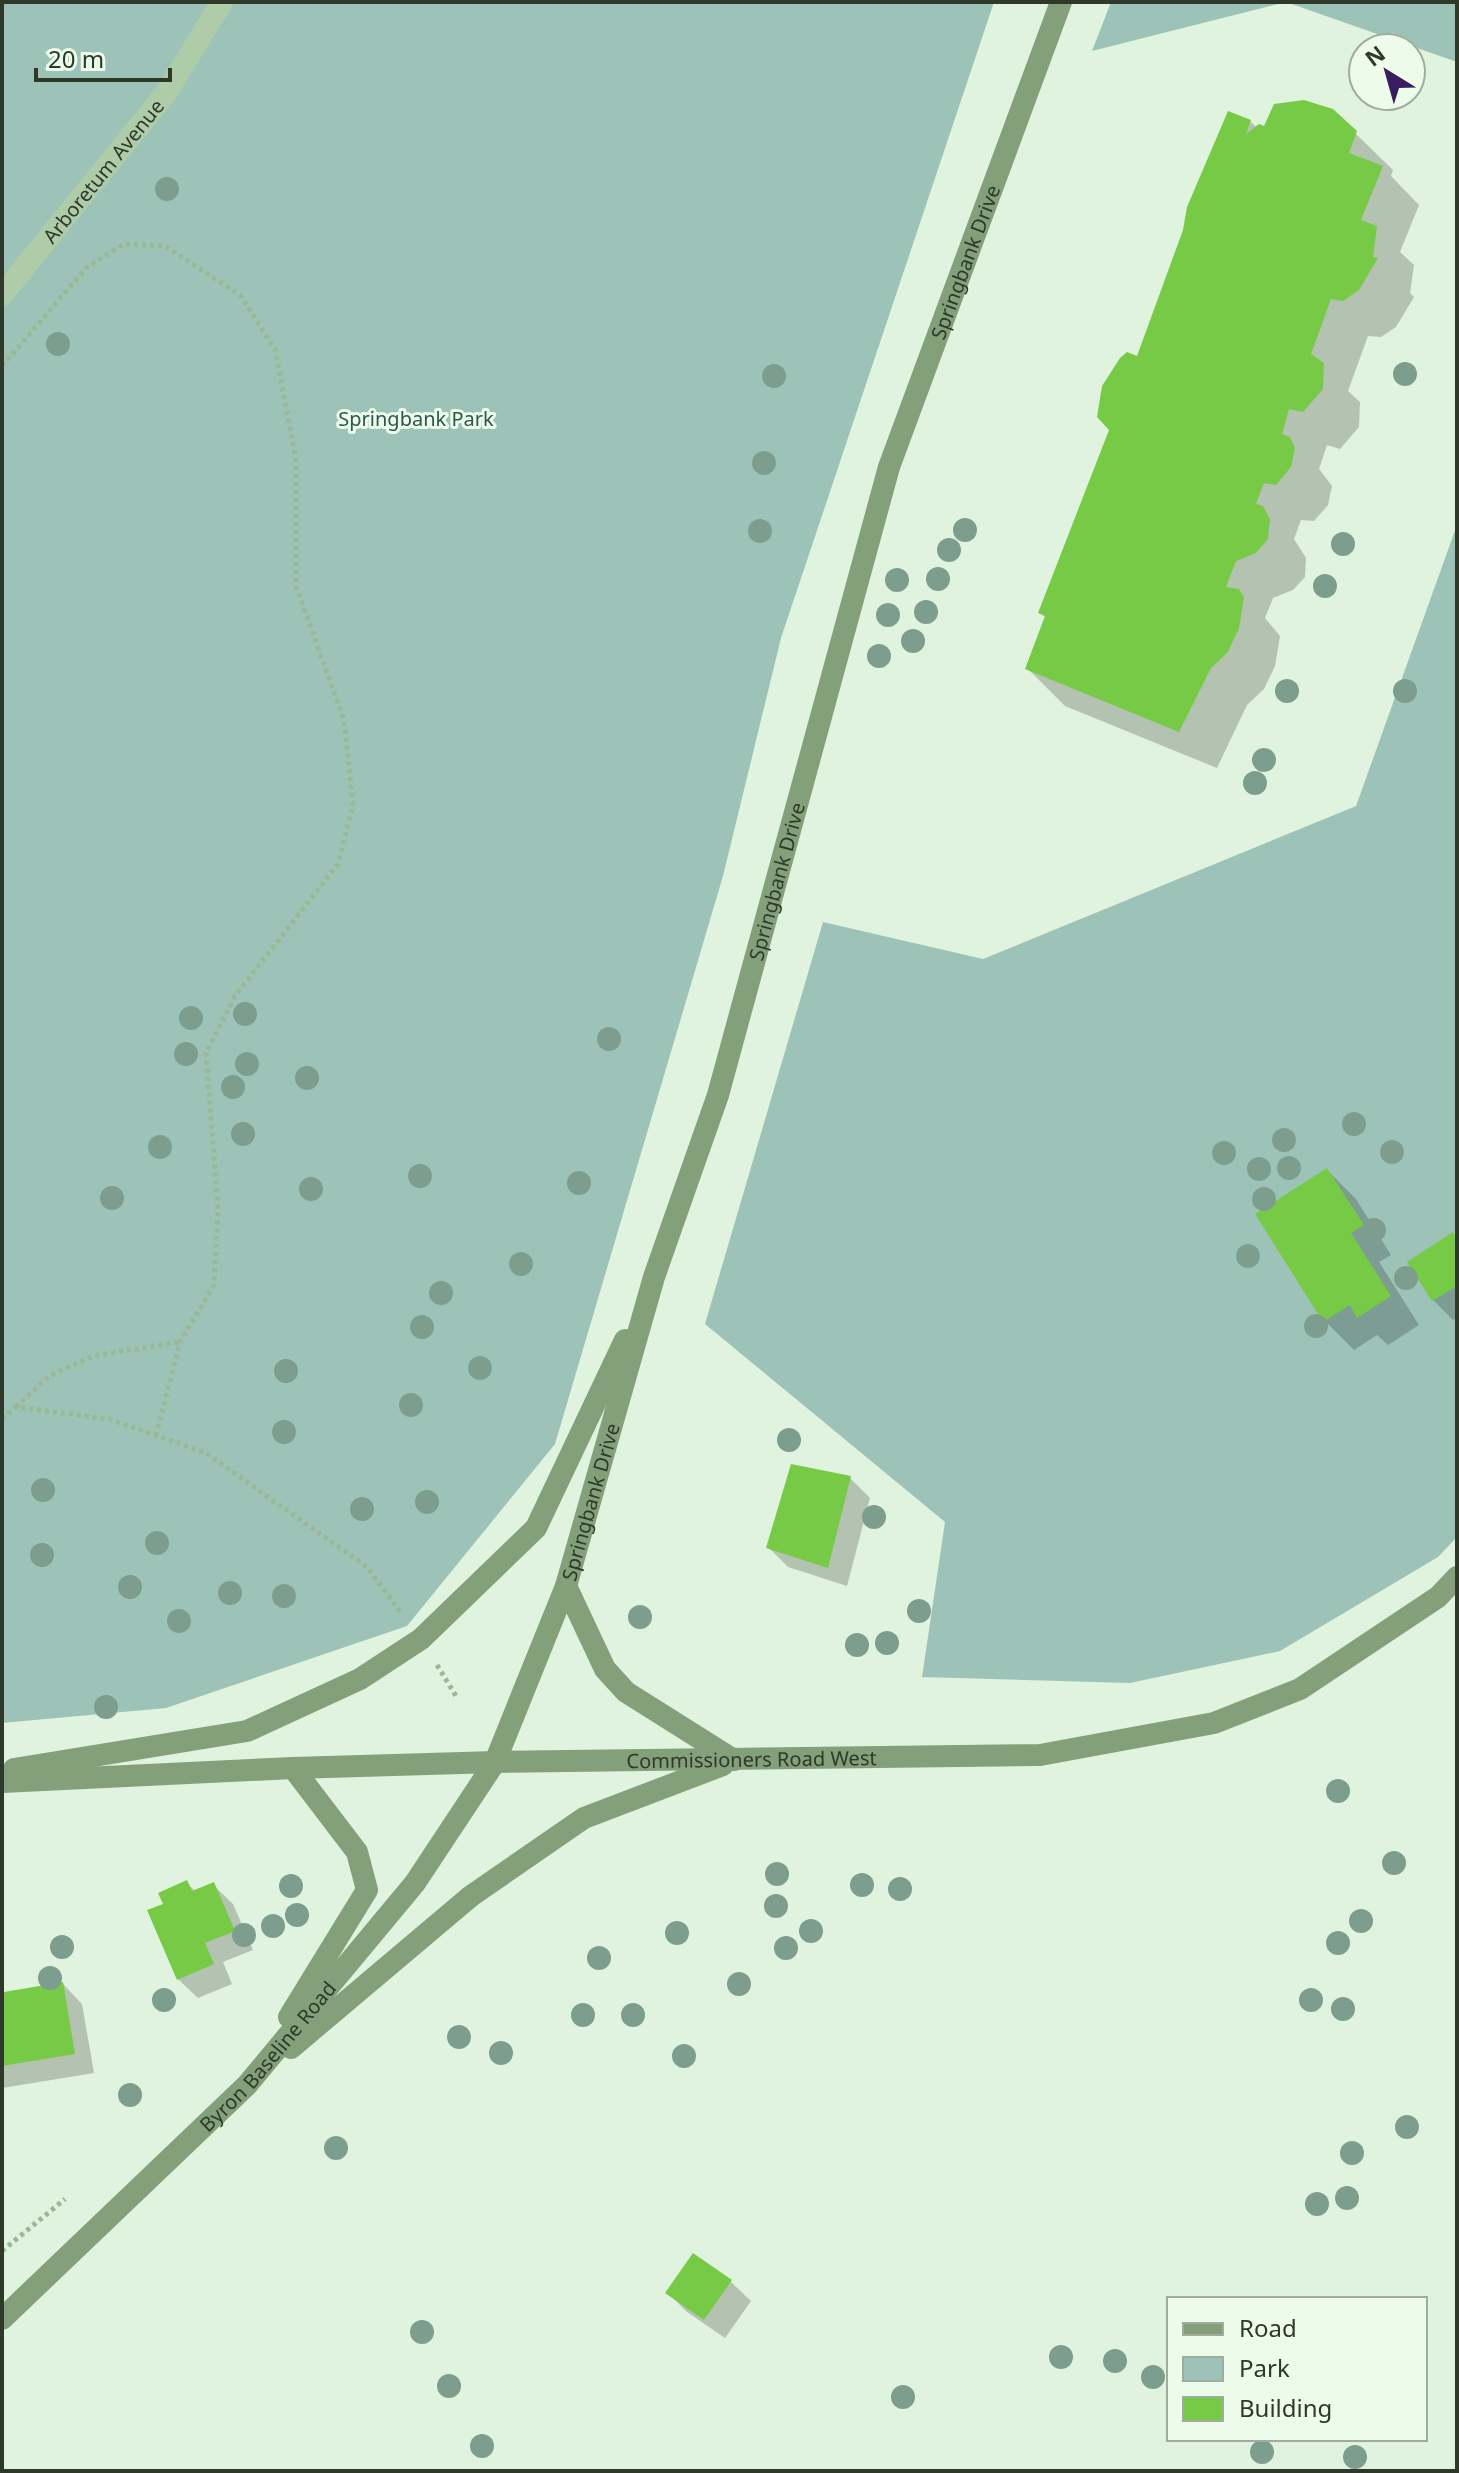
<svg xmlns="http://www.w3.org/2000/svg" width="1459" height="2473" font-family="'Noto Sans',sans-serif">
  <rect width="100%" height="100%" fill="#e0f3de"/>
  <!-- green -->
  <g fill="#9dc3b8">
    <polygon points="2,2 994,2 781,638 723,876 555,1444 407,1626 166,1708 2,1723"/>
    <polygon points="1111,2 1457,2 1457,62 1286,2 1092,51"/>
    <polygon points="1457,525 1457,1537 1438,1557 1280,1651 1130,1683 922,1677 945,1522 705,1324 823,922 983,959 1356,806"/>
  </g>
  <!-- shadow -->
  <g fill="#0003">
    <polygon points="1250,121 1257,128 1355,133 1393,170 1391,176 1419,205 1400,252 1414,265 1410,293 1414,297 1396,327 1381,337 1368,336 1348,391 1360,402 1359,427 1340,449 1327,445 1319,469 1332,486 1328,505 1314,521 1301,520 1294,539 1306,558 1305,577 1293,590 1273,598 1265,618 1280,636 1275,666 1264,689 1247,705 1217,768 1065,706 1027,668 1046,618 1041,613 1138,358"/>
    <polygon points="1327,1170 1356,1199 1391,1255 1379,1262 1419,1325 1388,1345 1377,1335 1354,1350 1325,1321"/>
    <polygon points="1457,1239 1457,1317 1453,1320 1433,1300"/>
    <polygon points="850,1478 870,1498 847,1586 788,1567 768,1547"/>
    <polygon points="187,1883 196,1892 213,1885 233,1904 253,1950 223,1962 232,1984 198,1998 178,1979 166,1905"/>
    <polygon points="63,1984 82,2004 94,2073 2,2088 2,2005"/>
    <polygon points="693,2255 731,2282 751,2301 725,2338 687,2312 668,2293"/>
  </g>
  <!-- building -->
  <g fill="#77ca45">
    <polygon points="1304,100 1333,109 1357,131 1349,153 1383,166 1361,220 1377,226 1373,257 1378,258 1359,290 1343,301 1331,299 1311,354 1324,363 1323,389 1303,412 1289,409 1282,434 1290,437 1295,448 1291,467 1276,485 1264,483 1256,504 1263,506 1270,519 1268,539 1256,553 1236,561 1226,587 1239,589 1244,597 1239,628 1228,652 1211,668 1179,732 1025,669 1045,616 1038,613 1109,430 1097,417 1102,386 1120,358 1127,352 1137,356 1183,230 1187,207 1228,111 1251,120 1246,134 1259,124 1264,126 1274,104"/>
    <polygon points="1327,1168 1364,1225 1351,1233 1391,1296 1357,1318 1350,1305 1323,1322 1255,1214"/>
    <polygon points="1453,1232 1457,1239 1457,1286 1432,1301 1407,1262"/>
    <polygon points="791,1464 851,1476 828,1568 766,1548"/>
    <polygon points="187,1880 192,1891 214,1882 235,1931 205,1943 214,1964 177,1980 147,1910 163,1904 158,1893"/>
    <polygon points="63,1982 75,2054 2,2066 4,1992"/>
    <polygon points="693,2253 732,2280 704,2320 665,2293"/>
  </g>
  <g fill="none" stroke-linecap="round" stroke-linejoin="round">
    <!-- path -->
    <g stroke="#9ab893" stroke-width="5" stroke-dasharray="4 4" stroke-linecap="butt">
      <polyline points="2,366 87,267 124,244 165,246 240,295 275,349 296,460 296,586 344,720 353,805 338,864 235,996 206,1053 218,1210 214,1285 180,1342 156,1436"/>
      <polyline points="16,1407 49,1376 93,1356 180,1342"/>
      <polyline points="2,1419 15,1407 109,1419 206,1453 367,1567 402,1614"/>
      <polyline points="437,1665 456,1696"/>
      <polyline points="2,2251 65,2199"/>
    </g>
    <!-- minor -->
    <path stroke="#afcca9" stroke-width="22" id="s1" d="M2 295 166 93 222 2"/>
    <!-- secondary -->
    <g stroke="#84a07a" stroke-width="22">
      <polyline points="566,1586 605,1669 626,1692 734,1760"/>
      <polyline points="14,1769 247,1731 360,1679 421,1639 536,1528 625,1340"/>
      <path id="s2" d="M2 1782 293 1768 495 1762 1040 1755 1214 1723 1300 1689 1438 1597 1457 1577"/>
      <polyline points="289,2017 367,1890 357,1852 293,1768"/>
      <polyline points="291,2048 471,1896 584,1818 723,1765"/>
      <path id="s3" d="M2 2319 247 2085 415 1883 495 1762 566 1586 654 1277 718 1095 889 467 1061 2"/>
    </g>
  </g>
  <!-- trees -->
  <g fill="#7d9e8e">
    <circle cx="167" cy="189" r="12"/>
    <circle cx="58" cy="344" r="12"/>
    <circle cx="1405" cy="374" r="12"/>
    <circle cx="774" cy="376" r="12"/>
    <circle cx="764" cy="463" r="12"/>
    <circle cx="965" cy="530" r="12"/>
    <circle cx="760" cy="531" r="12"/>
    <circle cx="1343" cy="544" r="12"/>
    <circle cx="949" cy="550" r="12"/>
    <circle cx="938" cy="579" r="12"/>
    <circle cx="897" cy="580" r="12"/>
    <circle cx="1325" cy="586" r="12"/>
    <circle cx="926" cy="612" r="12"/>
    <circle cx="888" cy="615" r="12"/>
    <circle cx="913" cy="641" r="12"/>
    <circle cx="879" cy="656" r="12"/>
    <circle cx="1287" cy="691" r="12"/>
    <circle cx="1405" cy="691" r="12"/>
    <circle cx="1264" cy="760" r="12"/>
    <circle cx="1255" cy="783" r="12"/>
    <circle cx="245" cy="1014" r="12"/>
    <circle cx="191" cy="1018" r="12"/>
    <circle cx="609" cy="1039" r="12"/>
    <circle cx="186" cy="1054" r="12"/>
    <circle cx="247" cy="1064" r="12"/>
    <circle cx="307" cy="1078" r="12"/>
    <circle cx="233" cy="1087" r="12"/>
    <circle cx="1354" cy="1124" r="12"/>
    <circle cx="243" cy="1134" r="12"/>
    <circle cx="1284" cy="1140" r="12"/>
    <circle cx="160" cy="1147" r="12"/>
    <circle cx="1392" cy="1152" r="12"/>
    <circle cx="1224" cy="1153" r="12"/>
    <circle cx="1289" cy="1168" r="12"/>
    <circle cx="1259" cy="1169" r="12"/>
    <circle cx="420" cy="1176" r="12"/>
    <circle cx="579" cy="1183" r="12"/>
    <circle cx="311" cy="1189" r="12"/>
    <circle cx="112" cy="1198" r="12"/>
    <circle cx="1264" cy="1199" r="12"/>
    <circle cx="1374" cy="1230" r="12"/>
    <circle cx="1248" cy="1256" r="12"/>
    <circle cx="521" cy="1264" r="12"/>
    <circle cx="1406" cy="1278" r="12"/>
    <circle cx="441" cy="1293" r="12"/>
    <circle cx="1316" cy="1326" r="12"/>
    <circle cx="422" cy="1327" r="12"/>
    <circle cx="480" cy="1368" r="12"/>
    <circle cx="286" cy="1371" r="12"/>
    <circle cx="411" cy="1405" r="12"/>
    <circle cx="284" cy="1432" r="12"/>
    <circle cx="789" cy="1440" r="12"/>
    <circle cx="43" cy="1490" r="12"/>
    <circle cx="427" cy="1502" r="12"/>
    <circle cx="362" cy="1509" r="12"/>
    <circle cx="874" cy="1517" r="12"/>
    <circle cx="157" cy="1543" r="12"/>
    <circle cx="42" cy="1555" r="12"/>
    <circle cx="130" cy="1587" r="12"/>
    <circle cx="230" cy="1593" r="12"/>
    <circle cx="284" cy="1596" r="12"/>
    <circle cx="919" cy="1611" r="12"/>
    <circle cx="640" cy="1617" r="12"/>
    <circle cx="179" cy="1621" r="12"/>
    <circle cx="887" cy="1643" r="12"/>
    <circle cx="857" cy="1645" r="12"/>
    <circle cx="106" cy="1707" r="12"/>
    <circle cx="1338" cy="1791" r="12"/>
    <circle cx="1394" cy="1863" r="12"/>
    <circle cx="777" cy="1874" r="12"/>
    <circle cx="862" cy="1885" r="12"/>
    <circle cx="291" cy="1886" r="12"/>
    <circle cx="900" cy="1889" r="12"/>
    <circle cx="776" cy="1906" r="12"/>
    <circle cx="297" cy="1915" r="12"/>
    <circle cx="1361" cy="1921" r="12"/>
    <circle cx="273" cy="1926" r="12"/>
    <circle cx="811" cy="1931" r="12"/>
    <circle cx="677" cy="1933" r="12"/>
    <circle cx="244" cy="1935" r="12"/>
    <circle cx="1338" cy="1943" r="12"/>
    <circle cx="62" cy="1947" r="12"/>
    <circle cx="786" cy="1948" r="12"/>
    <circle cx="599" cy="1958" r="12"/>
    <circle cx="50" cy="1978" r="12"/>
    <circle cx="739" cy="1984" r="12"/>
    <circle cx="164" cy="2000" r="12"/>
    <circle cx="1311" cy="2000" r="12"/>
    <circle cx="1343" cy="2009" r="12"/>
    <circle cx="583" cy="2015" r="12"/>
    <circle cx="633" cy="2015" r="12"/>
    <circle cx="459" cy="2037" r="12"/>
    <circle cx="501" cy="2053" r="12"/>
    <circle cx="684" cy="2056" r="12"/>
    <circle cx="130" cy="2095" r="12"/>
    <circle cx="1407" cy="2127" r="12"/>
    <circle cx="336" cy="2148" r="12"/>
    <circle cx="1352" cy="2153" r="12"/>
    <circle cx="1347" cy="2198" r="12"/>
    <circle cx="1317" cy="2204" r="12"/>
    <circle cx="422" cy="2332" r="12"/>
    <circle cx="1061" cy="2357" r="12"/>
    <circle cx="1115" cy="2361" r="12"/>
    <circle cx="1153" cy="2377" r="12"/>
    <circle cx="449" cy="2386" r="12"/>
    <circle cx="903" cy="2397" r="12"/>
    <circle cx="482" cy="2446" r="12"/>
    <circle cx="1262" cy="2452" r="12"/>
    <circle cx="1355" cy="2457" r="12"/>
  </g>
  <g text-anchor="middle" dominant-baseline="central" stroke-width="6" stroke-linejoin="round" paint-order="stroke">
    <!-- street labels -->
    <g font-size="20" fill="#2e3929" stroke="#ecfbea">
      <text stroke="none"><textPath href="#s1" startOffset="160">Arboretum Avenue</textPath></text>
      <text stroke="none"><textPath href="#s3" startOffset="2320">Springbank Drive</textPath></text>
      <text stroke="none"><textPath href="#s3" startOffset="1672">Springbank Drive</textPath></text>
      <text stroke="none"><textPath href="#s3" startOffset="1024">Springbank Drive</textPath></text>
      <text stroke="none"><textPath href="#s2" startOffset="750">Commissioners Road West</textPath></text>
      <text stroke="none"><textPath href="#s3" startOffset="374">Byron Baseline Road</textPath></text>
    </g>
    <!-- park labels -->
    <g font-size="20" fill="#2c584d" stroke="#ecfbea">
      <text x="416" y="418">Springbank Park</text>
    </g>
  </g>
  <!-- border -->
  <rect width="1459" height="2473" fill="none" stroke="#2e3929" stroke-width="8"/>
  <!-- legend -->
  <rect x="1167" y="2297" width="260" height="144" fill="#ecfbea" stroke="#a0ad9d" stroke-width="2"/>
  <rect x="1183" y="2323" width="40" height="12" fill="#84a07a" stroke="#a0ad9d" stroke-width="2"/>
  <text x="1239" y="2337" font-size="24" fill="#2e3929">Road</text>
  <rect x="1183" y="2357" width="40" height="24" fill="#9dc3b8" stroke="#a0ad9d" stroke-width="2"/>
  <text x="1239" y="2377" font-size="24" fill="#2e3929">Park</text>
  <rect x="1183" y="2397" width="40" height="24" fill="#77ca45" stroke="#a0ad9d" stroke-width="2"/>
  <text x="1239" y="2417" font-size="24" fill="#2e3929">Building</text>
  <!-- north arrow -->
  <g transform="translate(1387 72) rotate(323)"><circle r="38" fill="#ecfbea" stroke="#a0ad9d" stroke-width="2"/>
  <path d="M0-6L14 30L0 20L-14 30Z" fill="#391d5c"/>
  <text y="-12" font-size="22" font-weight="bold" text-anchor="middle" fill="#2e3929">N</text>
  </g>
  <!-- scale -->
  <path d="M36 68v12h134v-12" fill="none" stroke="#2e3929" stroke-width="4"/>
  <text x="48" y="68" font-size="24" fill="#2e3929" stroke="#ecfbea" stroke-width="6" paint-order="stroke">20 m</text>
</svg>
